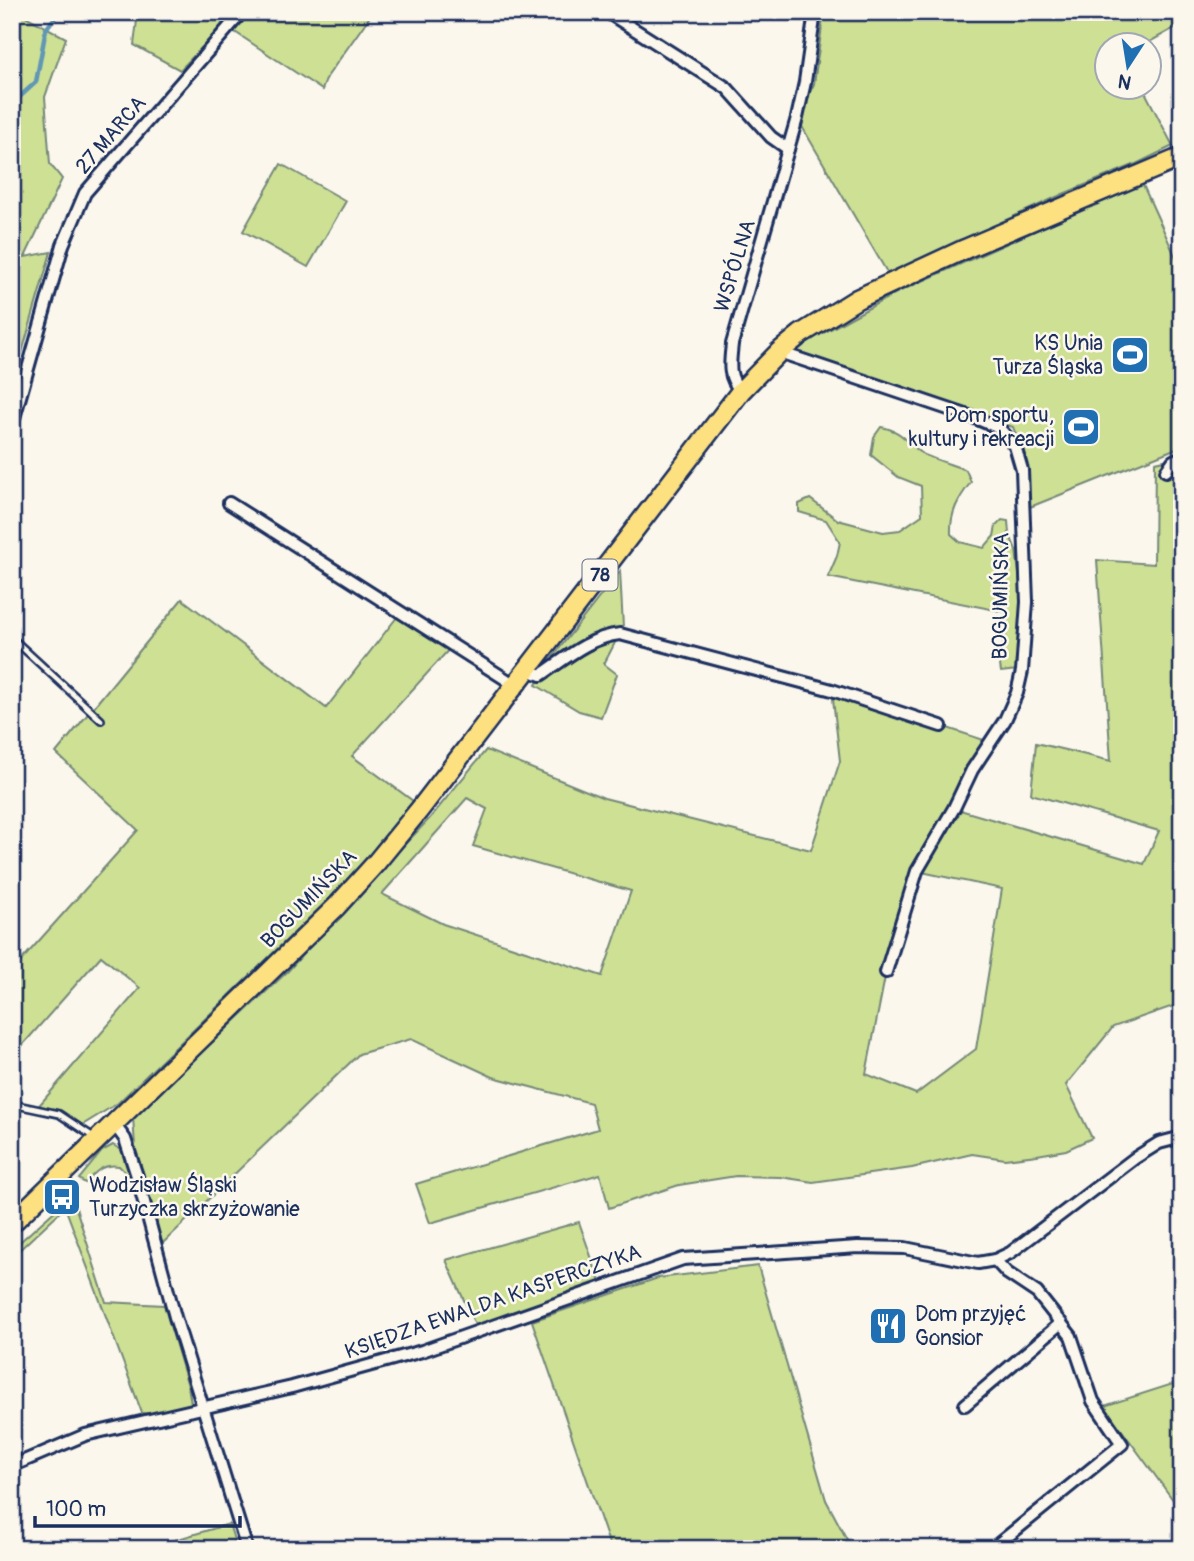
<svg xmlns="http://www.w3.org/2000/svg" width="1194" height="1561" font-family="Pangolin,sans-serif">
  <rect width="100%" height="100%" fill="#fbf7ec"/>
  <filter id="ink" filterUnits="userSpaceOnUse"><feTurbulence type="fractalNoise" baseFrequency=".0143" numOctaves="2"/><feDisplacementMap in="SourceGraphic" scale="14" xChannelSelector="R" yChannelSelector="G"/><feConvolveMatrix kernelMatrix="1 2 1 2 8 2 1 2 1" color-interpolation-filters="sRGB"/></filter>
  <g filter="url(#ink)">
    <!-- green -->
    <g fill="#cee094" stroke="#748879" stroke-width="2" fill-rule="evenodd">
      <polygon points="12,12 18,12 66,38 45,97 50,164 62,179 25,257 51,252 12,387"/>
      <polygon points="138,12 236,12 180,70 134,45"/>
      <polygon points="247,12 373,12 327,77 322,90 232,30"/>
      <polygon points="824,12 1182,12 1182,24 1144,45 1106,46 1106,88 1143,88 1173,146 1136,164 1063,194 888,274 797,118 814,84"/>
      <polygon points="281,164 346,201 308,267 243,231"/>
      <polygon points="1142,183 1182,271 1182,446 1030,507 1027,464 1013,427 792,350 898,292"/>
      <path d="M881 427C903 431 906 442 923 454 930 458 956 466 966 470L971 482C958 499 950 513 951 534L960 542 984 548 994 536 996 526 1002 520 1008 521 1009 533 1016 550 1021 589 1017 670 1001 672 999 658 1007 631 1006 612 828 577 837 556 840 542 826 520 799 512V504L810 499 838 520 883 532 900 530 922 515 921 486 898 477 871 455 874 437Z"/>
      <path d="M1182 456V1011L1179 1004 1113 1027 1066 1085 1092 1138 1066 1150 1037 1155 1005 1159 972 1154 912 1168 813 1182 780 1177 736 1176 679 1185 609 1208 600 1174 430 1223 416 1184 598 1129 591 1103 493 1077 411 1039 359 1054 162 1244 137 1176 133 1117 288 971 347 905 430 818 486 750 604 798 811 850 840 761 832 690 990 742 953 808 1144 864 1159 831 1031 794 1036 743 1111 761 1097 560 1154 564 1155 462ZM467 798 487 809 473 846 631 891 602 976 443 924 382 894ZM917 871 1002 889 976 1049 916 1094 866 1074 886 972Z"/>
      <polygon points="620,571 623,627 604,664 617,674 601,717 579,711 536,685 548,663"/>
      <polygon points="182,599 326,708 401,612 453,645 352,756 413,801 372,855 331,897 118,1103 79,1127 59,1114 36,1109 140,988 101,956 12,1057 12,971 138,830 56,753"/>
      <path d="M113 1145 123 1151 133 1180 127 1182 124 1171 119 1166C102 1163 96 1172 85 1183L79 1179 102 1151Z"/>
      <polygon points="68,1192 74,1202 106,1302 164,1305 188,1386 191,1403 180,1413 142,1413 65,1207 12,1257 12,1249 59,1207"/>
      <polygon points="579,1222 600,1282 476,1327 446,1260"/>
      <polygon points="758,1266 826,1500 852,1549 611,1549 532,1321 658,1278"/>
      <polygon points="1182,1381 1182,1512 1104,1406"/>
      <polygon points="229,1524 237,1549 170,1549 168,1542"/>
    </g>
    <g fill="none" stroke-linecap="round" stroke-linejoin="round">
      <!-- stream -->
      <polyline stroke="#6197b5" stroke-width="4.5" points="12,107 13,103 36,82 46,29 59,12"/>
      <defs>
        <g id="service">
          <polyline points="12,638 101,720"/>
          <polyline points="12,1104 59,1114 95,1138"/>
        </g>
        <g id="minor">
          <polyline points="607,12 727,88 771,137 788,149"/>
          <polyline points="779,352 975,418 999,428 1015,446 1022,470 1027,602 1022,671 1017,693 1005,720 972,770 954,808 917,871 886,972"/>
          <path d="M741 391C727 377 730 363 732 344L797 118 805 82 815 12"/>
          <polyline points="12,425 63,245 85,193 242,12"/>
          <polyline points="1166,471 1173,461 1182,457"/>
          <polyline points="229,503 515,685"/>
          <path d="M528 670 541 675C566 658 590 637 620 634L832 690 941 726"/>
          <polyline points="114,1124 125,1139 137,1176 175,1317 247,1549"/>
          <polyline points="995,1260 1007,1273 1037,1293 1071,1336 1093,1401 1122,1444 997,1545"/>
          <polyline points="965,1405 1061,1323"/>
          <polyline points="12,1466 85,1435 292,1387 422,1351 683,1259 858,1247 905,1248 978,1263 995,1260 1010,1253 1135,1158 1159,1143 1182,1137"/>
        </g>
        <polyline id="primary" points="12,1223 336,907 375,864 420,809 741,391 779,352 801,334 857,299 965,249 1182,157"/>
      </defs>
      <!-- service casing -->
      <use href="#service" stroke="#1b2f5e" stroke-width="10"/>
      <!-- minor casing -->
      <use href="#minor" stroke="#1b2f5e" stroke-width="16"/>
      <!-- primary casing -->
      <use href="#primary" stroke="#1b2f5e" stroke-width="23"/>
      <!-- service -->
      <use href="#service" stroke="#fbf7ec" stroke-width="5"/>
      <!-- minor -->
      <use href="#minor" stroke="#fbf7ec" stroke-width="10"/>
      <!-- primary -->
      <use href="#primary" stroke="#fde080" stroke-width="18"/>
    </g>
  </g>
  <!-- icons -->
  <defs>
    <symbol id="stadium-square" viewBox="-11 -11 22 22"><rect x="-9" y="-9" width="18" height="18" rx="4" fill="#1f6fb2" stroke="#fbf7ec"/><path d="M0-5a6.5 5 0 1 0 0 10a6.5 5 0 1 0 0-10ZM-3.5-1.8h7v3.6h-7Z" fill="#fff"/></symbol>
    <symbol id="bus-square" viewBox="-11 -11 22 22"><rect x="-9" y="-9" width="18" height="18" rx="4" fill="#1f6fb2" stroke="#fbf7ec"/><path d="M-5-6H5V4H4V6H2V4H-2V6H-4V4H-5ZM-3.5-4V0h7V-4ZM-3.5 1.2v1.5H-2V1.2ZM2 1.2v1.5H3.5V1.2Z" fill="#fff"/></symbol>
    <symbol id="restaurant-square" viewBox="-11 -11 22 22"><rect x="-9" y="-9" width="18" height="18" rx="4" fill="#1f6fb2" stroke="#fbf7ec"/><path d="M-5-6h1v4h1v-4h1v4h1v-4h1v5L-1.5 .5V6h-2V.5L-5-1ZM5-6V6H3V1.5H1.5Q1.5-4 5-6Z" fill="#fff"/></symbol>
  </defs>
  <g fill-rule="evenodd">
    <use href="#stadium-square" x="1108" y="333" width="44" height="44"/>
    <use href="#stadium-square" x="1059" y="405" width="44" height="44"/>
    <use href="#bus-square" x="40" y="1175" width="44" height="44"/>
    <use href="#restaurant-square" x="866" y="1304" width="44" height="44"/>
  </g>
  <g text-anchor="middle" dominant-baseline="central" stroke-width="5" stroke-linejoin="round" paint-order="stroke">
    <!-- shield labels -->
    <rect fill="#fbf7ec" stroke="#5e6b89" stroke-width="2" x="582.5" y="559.5" width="35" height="31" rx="5"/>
    <g font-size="19" font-weight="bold" fill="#1b2f5e">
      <text x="600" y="575">78</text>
    </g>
    <!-- street labels -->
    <g font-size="21" fill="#1b2f5e" stroke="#fbf7ec">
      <text transform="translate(111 135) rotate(-49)">27 MARCA</text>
      <text transform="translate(735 266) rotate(-73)">WSPÓLNA</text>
      <text transform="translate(1001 596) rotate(-89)">BOGUMIŃSKA</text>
      <text transform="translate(309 899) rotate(-46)">BOGUMIŃSKA</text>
      <text transform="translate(493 1302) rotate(-19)">KSIĘDZA EWALDA KASPERCZYKA</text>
    </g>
    <!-- poi labels -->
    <g font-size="21" fill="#1b2f5e" stroke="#fbf7ec" text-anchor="end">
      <text x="1103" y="343">KS Unia<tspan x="1103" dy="24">Turza Śląska</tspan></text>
      <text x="1054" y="415">Dom sportu,<tspan x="1054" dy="24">kultury i rekreacji</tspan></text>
      <text x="89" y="1185" text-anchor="start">Wodzisław Śląski<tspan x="89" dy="24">Turzyczka skrzyżowanie</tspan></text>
      <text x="915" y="1314" text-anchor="start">Dom przyjęć<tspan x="915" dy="24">Gonsior</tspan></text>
    </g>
  </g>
  <!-- margin -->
  <rect width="1194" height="1561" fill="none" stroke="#fbf7ec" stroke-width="42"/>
  <rect x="21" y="21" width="1152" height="1519" fill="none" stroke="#1b2f5e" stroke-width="2.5" filter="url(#ink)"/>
  <!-- north arrow -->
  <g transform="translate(1128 66) rotate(192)"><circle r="33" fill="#fbf7ec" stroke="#a1a7b3" stroke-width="2"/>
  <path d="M0-5L12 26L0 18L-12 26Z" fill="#1f6fb2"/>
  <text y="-10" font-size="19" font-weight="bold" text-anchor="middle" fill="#1b2f5e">N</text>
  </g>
  <!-- scale -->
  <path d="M35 1516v10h205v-10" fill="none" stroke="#1b2f5e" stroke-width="3.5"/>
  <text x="46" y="1516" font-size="21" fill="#1b2f5e" stroke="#fbf7ec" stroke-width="5" paint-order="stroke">100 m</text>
</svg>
